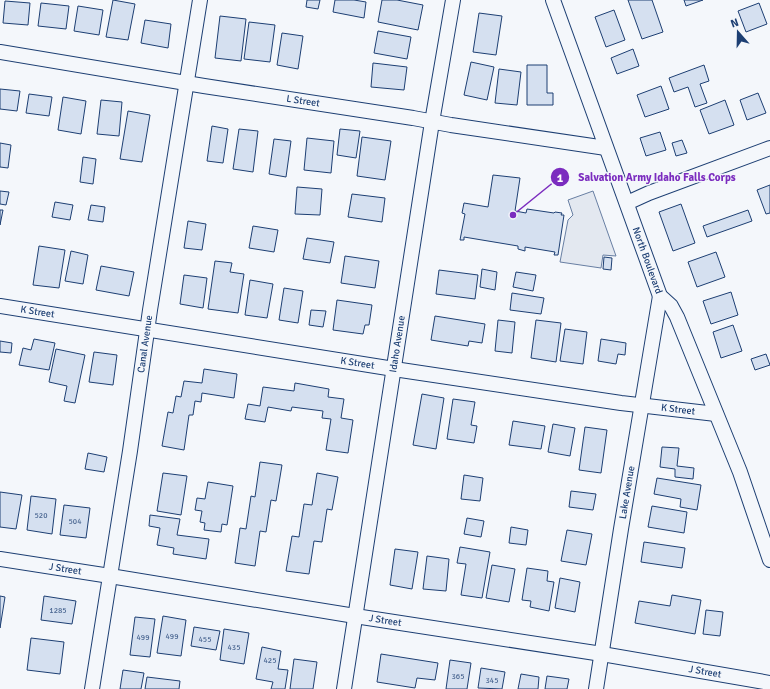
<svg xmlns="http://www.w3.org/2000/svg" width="770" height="689" font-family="Signika,sans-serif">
  <rect width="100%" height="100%" fill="#f4f7fb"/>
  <!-- parking -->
  <polygon fill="#e3e8f0" stroke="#687fa3" points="593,191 616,256 603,255 601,268 560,262 568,220 573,215 568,200"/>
  <!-- building -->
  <g fill="#d5e0f0" stroke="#1d3f73">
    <polygon points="113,0 135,4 128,40 106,37"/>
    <polygon points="307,0 320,0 318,9 306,7"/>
    <polygon points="335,0 354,0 366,2 364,18 333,12"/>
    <polygon points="382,0 397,0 423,5 418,30 378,22"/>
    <polygon points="628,0 652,0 663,32 642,39"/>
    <polygon points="684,0 703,0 686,6"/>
    <polygon points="5,1 30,3 28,25 3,23"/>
    <polygon points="41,3 69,6 66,29 38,26"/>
    <polygon points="759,3 767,24 746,32 738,11"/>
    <polygon points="78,6 103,10 99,35 74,31"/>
    <polygon points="614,10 625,40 606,47 595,17"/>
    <polygon points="479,13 502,16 496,55 473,52"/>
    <polygon points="220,16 246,19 241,61 215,58"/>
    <polygon points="145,20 171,24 168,48 141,43"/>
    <polygon points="249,22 275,25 270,62 244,59"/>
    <polygon points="378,31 411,37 407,59 374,53"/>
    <polygon points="282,33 303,36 298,69 277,65"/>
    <polygon points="633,49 639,66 617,74 611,58"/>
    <polygon points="471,62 494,67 487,100 464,95"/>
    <polygon points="373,63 407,67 404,90 371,87"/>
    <polygon points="527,65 547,65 547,93 553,93 553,105 527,105"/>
    <polygon points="704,65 709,81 700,84 707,103 695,107 688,87 674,92 669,78"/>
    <polygon points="499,69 521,72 517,105 495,103"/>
    <polygon points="661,86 669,109 645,117 637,95"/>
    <polygon points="0,89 20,91 17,111 0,109"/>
    <polygon points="758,93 766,113 747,120 740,100"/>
    <polygon points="29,94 52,97 49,116 26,113"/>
    <polygon points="63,97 86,101 81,134 58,130"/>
    <polygon points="101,100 122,102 119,136 97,134"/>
    <polygon points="725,100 734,125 709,134 700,110"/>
    <polygon points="128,111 150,115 142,162 120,159"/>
    <polygon points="212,126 228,129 223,163 207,161"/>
    <polygon points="239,129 258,131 253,172 233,169"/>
    <polygon points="340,129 360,131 356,158 337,155"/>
    <polygon points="660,132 666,150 646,156 640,138"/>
    <polygon points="362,137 391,141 385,180 357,176"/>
    <polygon points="307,138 334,141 331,173 304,170"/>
    <polygon points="274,139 291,141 286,177 269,174"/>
    <polygon points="682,140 687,153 676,156 672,143"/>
    <polygon points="0,143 11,145 8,168 0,167"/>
    <polygon points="83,157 96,159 93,184 80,182"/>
    <polygon points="493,175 520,178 515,211 526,213 527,209 554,213 555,212 562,213 561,215 564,215 558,255 554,255 555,252 525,247 525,251 518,249 518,246 464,237 464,240 460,240 465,214 462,213 464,203 488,207"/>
    <polygon points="770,185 770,213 766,214 757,190"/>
    <polygon points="297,187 322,189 320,215 295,214"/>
    <polygon points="0,191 9,192 6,205 0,204"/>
    <polygon points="352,194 385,198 382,222 348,217"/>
    <polygon points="55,202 73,205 70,220 52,217"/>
    <polygon points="681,204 695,243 673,251 659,212"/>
    <polygon points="91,205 105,207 103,222 88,220"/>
    <polygon points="0,210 3,210 0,225"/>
    <polygon points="748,210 752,221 707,237 703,226"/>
    <polygon points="188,221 206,224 202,250 184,248"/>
    <polygon points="253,226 278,230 274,252 249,248"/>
    <polygon points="307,238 334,242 330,263 303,259"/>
    <polygon points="39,246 65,250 59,288 33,285"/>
    <polygon points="71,251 88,255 83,284 65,281"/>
    <polygon points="716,252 725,277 697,287 688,262"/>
    <polygon points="345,256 379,261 375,288 341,283"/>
    <polygon points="604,257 612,258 611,270 603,269"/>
    <polygon points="215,261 232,263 230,272 244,274 238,313 208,309"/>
    <polygon points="101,266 134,272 129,296 96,290"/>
    <polygon points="482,269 497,272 495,290 480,287"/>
    <polygon points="439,270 478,275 475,299 436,294"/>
    <polygon points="516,272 536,275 533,291 513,287"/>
    <polygon points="184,275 207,278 203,308 180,304"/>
    <polygon points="250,280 273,284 267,318 245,315"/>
    <polygon points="284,288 303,291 298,323 279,320"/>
    <polygon points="731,292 738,315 711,324 703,301"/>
    <polygon points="512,293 544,298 541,314 510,310"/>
    <polygon points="337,300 372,305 369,325 365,325 363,334 333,330"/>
    <polygon points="311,310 326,311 323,327 309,325"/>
    <polygon points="435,316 485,324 482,343 469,341 468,346 431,340"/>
    <polygon points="498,320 515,322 512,353 495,351"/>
    <polygon points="536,320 561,323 556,362 531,358"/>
    <polygon points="733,325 742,351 721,358 713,332"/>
    <polygon points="565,329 587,332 583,364 560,361"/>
    <polygon points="34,339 55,343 49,370 19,365 23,348 31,350"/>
    <polygon points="601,339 626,343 625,355 618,354 616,364 598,361"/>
    <polygon points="0,341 12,343 11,353 0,352"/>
    <polygon points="56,349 85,355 75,403 64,401 67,386 49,382"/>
    <polygon points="94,352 117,355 113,385 89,382"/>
    <polygon points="766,354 770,365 755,370 751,359"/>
    <polygon points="204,369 237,374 234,398 202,393 201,402 195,401 193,415 189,415 184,450 162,446 168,412 173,413 176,396 181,397 184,381 202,383"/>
    <polygon points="295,383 329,389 328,397 344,399 341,418 353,420 348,453 326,450 331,419 322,418 323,411 292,407 291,411 268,407 265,422 245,419 248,404 260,406 263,387 294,391"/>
    <polygon points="422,394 444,398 436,449 413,445"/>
    <polygon points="453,399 475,402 471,425 477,426 474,443 447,439"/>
    <polygon points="513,421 545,426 541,449 509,445"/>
    <polygon points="553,424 575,428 570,456 548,452"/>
    <polygon points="585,427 607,430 601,473 579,470"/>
    <polygon points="662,447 679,448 677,466 694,468 693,479 675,477 675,469 660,467"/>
    <polygon points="88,453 107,457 104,472 85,469"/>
    <polygon points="260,462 282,465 276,501 271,500 266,532 260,531 255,566 235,563 240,528 246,529 251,496 255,497"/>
    <polygon points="163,473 187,476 181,515 157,511"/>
    <polygon points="317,473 338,477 332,510 327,509 322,542 314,541 309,574 286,571 292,536 299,537 304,504 312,505"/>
    <polygon points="464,475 483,478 480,501 461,499"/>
    <polygon points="657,478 701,485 697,510 680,507 681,499 654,494"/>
    <polygon points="208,482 233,486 227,525 222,524 221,532 204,530 205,523 200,522 202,511 195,510 197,498 205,499"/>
    <polygon points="571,491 596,494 593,510 569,507"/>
    <polygon points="0,492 22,495 16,529 0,527"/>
    <polygon points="31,496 56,499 52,534 27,530"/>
    <polygon points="64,505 90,508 86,538 60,535"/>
    <polygon points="652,506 687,512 684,533 648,527"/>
    <polygon points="150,515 180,519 177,535 209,539 206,559 173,554 174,548 157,545 160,528 149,526"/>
    <polygon points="467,518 484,521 481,537 464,534"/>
    <polygon points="511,527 528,530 526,545 509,543"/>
    <polygon points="567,530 592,534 586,565 561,561"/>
    <polygon points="644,542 685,548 682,568 641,562"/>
    <polygon points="460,547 490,552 482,598 461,595 466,564 457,563"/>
    <polygon points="395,549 418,552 412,589 390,585"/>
    <polygon points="427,556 449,559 446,591 423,589"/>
    <polygon points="492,565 515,569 509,602 486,598"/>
    <polygon points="527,568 548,571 547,581 554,582 549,611 530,607 531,601 522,600"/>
    <polygon points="560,578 580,582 575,612 555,608"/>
    <polygon points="672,595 701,600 695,634 635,623 639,601 670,606"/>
    <polygon points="0,596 5,597 0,628"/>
    <polygon points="44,596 76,601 72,624 41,620"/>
    <polygon points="706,610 723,612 720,636 703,634"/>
    <polygon points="163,616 186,620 181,656 157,653"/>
    <polygon points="135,617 155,619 150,657 130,655"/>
    <polygon points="194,627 220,631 216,650 191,646"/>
    <polygon points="224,629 249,633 244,664 220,660"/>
    <polygon points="31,638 64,642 60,674 27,670"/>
    <polygon points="262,647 281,651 278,669 288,670 285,689 271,689 273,682 256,679"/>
    <polygon points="381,654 438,663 435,680 417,678 415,688 377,682"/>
    <polygon points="294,659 317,662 313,689 290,689"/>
    <polygon points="450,660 471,663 467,689 446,689"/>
    <polygon points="481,668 505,672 502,689 478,688"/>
    <polygon points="123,670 144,673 141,689 120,689"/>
    <polygon points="521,674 539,677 538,689 518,689"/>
    <polygon points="547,676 569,679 567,689 545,689"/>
    <polygon points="147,677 180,681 179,689 145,689"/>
  </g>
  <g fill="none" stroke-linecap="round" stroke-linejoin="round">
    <defs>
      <g id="street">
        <path id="s1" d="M553 0 660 296 671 306 677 317 740 472 770 560"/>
        <path id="s2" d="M0 52 204 86 413 118 451 125 606 148"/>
        <polyline points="627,203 649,193 770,148"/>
        <path id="s3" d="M0 306 394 369 621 403 716 414"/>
        <path id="s4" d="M0 559 110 576 355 616 602 654 770 683"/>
        <path id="s5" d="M92 689 130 451 150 310 200 0"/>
        <path id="s6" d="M344 689 432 122 453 0"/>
        <path id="s7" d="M596 689 621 529 660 296"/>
      </g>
    </defs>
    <!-- street casing -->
    <use href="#street" stroke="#1d3f73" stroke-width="16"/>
    <!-- street -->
    <use href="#street" stroke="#f4f7fb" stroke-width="14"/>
  </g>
  <g text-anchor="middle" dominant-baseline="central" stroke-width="3" stroke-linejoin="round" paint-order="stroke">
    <!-- number labels -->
    <g font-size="8" fill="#4b6792">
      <text x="41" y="515">520</text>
      <text x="75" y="521">504</text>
      <text x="58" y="610">1285</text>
      <text x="172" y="636">499</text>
      <text x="143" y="637">499</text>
      <text x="205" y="639">455</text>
      <text x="234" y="647">435</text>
      <text x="270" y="660">425</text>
      <text x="458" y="676">365</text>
      <text x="492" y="680">345</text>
    </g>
    <!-- street labels -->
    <g font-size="10" fill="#1d3f73" stroke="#f4f7fb">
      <text stroke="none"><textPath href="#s2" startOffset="307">L Street</textPath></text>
      <text stroke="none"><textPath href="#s1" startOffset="277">North Boulevard</textPath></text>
      <text stroke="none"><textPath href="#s3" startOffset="38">K Street</textPath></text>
      <text stroke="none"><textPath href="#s5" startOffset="349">Canal Avenue</textPath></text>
      <text stroke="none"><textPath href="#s6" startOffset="349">Idaho Avenue</textPath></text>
      <text stroke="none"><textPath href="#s3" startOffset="362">K Street</textPath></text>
      <text stroke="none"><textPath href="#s3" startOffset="686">K Street</textPath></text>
      <text stroke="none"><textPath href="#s7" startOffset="199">Lake Avenue</textPath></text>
      <text stroke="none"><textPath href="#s4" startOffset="66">J Street</textPath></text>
      <text stroke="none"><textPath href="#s4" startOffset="390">J Street</textPath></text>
      <text stroke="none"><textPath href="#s4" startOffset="714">J Street</textPath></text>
    </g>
  </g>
  <!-- callouts -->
  <path fill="none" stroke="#7b2cbf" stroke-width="1.5" d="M513 215L560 177"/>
  <g fill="#7b2cbf" stroke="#f4f7fb" stroke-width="1.5">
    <circle cx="513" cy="215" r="4"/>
    <circle cx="560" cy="177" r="10"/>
  </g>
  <g font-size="12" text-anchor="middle" font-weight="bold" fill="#fff">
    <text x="560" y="182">1</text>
  </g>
  <g font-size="11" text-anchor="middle" font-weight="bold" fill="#7b2cbf" stroke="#f4f7fb" stroke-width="3" stroke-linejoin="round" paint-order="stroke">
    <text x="657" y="181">Salvation Army Idaho Falls Corps</text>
  </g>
  <!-- north arrow -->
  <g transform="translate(738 32) rotate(340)" stroke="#f4f7fb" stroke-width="3" paint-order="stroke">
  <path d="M0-3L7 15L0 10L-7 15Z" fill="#1d3f73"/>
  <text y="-6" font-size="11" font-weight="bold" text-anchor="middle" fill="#1d3f73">N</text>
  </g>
</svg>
